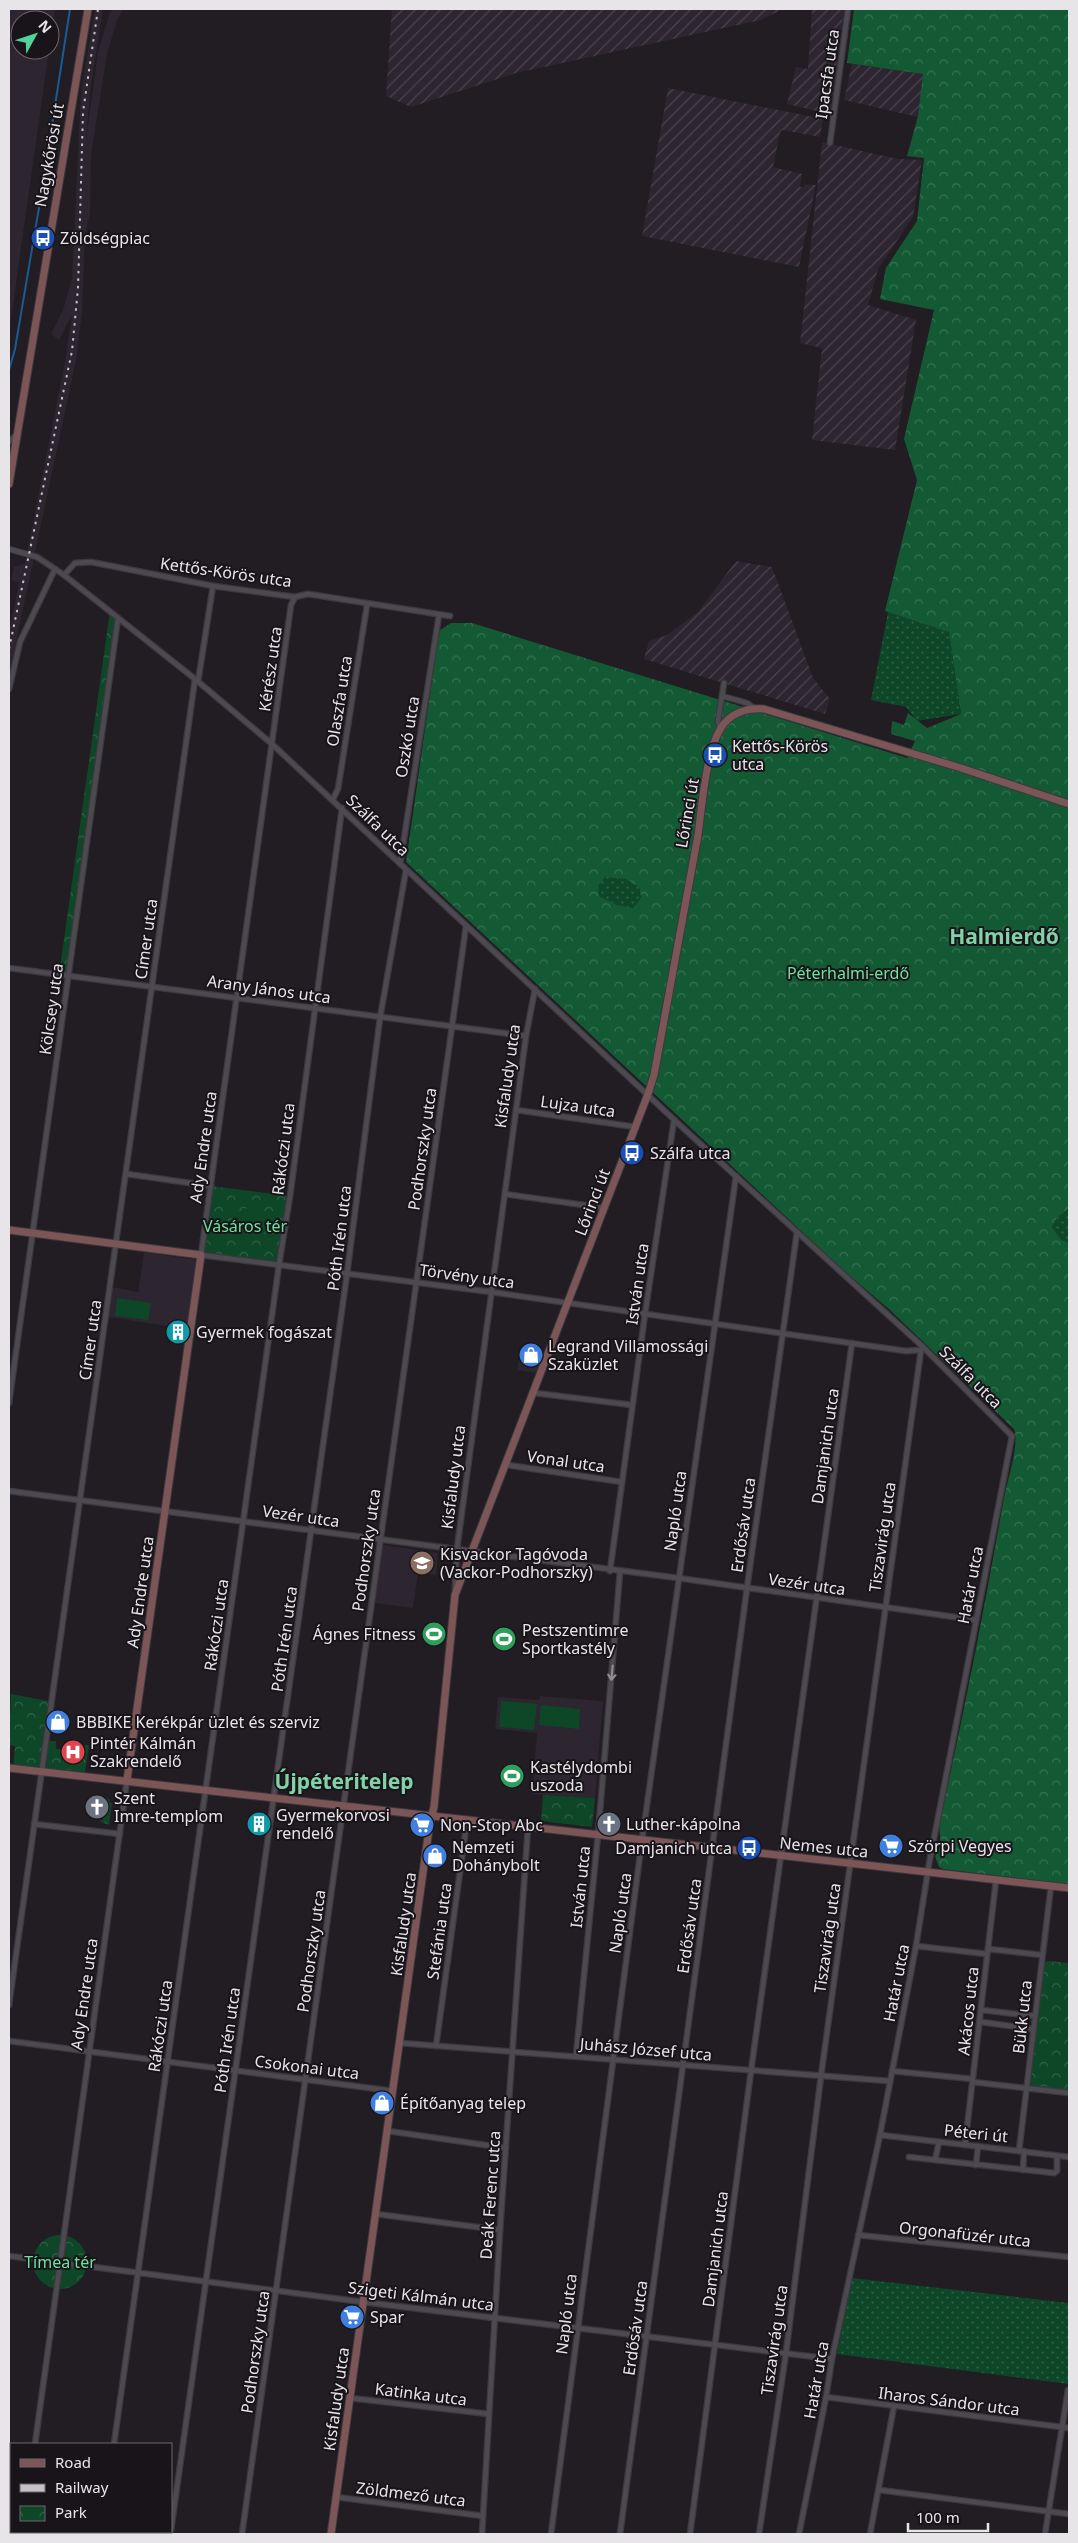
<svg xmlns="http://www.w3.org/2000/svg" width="1078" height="2543" font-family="'Noto Sans',sans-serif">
  <defs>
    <pattern id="industrial-furrows" width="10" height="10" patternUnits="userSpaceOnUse" patternTransform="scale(1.25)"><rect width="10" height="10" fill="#2d2530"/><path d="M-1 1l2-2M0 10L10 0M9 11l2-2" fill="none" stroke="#4b444e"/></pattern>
    <pattern id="grass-dots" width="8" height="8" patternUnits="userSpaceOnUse" patternTransform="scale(1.25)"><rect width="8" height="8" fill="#0d4728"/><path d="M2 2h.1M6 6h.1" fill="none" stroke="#306147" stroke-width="1.8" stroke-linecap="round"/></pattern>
    <pattern id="forest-crowns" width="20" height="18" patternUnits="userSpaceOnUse" patternTransform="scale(1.25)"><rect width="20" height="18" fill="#135a34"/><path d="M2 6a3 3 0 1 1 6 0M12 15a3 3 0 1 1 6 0" fill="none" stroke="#357251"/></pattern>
    <pattern id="cemetery-stones" width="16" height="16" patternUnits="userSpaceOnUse" patternTransform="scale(1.25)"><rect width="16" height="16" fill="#0d4728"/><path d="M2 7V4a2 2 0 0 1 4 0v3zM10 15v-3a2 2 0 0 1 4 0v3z" fill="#306147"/></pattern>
    <pattern id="park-crowns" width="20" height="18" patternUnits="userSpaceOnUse" patternTransform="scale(1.25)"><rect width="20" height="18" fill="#0d4728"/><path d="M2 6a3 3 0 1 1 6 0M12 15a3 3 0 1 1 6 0" fill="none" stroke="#306147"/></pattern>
  </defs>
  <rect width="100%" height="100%" fill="#211d23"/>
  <!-- built -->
  <g fill="#2d2530">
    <polygon points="9,9 55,9 50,42 50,20 20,20 20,50 49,50 9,333"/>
    <polygon points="95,9 103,9 90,92 86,140 98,52 109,15 113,9 123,9 117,20 107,54 91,155 90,215 85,234 82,313 76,360 9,675 9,633 19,582 11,580 14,567 25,563 65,362 72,315 59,340 51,334 63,310 72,278 81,92"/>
    <polygon points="144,1252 197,1260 187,1329 108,1317 112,1287 138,1292"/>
    <polygon points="521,1349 544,1351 537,1373 517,1370"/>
    <polygon points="383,1545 438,1553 436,1575 418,1573 413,1608 375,1603"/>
    <polygon points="540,1696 603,1701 595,1798 532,1794 537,1733 495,1729 498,1697 539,1700"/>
  </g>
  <!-- industrial -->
  <g fill="url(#industrial-furrows)">
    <polygon points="392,9 783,9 761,20 516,73 411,107 386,96"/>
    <polygon points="812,9 844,9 830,114 787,104 796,67 808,69"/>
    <polygon points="852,64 924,74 918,117 844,100"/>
    <polygon points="668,88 823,119 820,137 782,130 780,133 773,167 802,174 800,187 804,187 805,184 816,185 799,267 642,236"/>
    <polygon points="822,142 898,159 922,160 913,217 878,269 868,305 916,320 895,450 812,440 822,348 800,343"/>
    <polygon points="736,561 772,567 813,678 830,699 825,714 644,659 649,641 667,635 698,612"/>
  </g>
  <!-- grass -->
  <g fill="url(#grass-dots)">
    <polygon points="888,612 949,631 961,714 917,721 906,707 871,700"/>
    <polygon points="605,876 627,879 639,887 641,897 634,908 617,905 598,896 598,885"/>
    <polygon points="1069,1208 1069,1243 1061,1241 1052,1227 1057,1218"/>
    <polygon points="852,2278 1069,2303 1069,2384 837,2354"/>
  </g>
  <!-- forest -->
  <path fill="url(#forest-crowns)" fill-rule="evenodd" d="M854 9H1069V1208L1057 1218 1052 1227 1061 1240 1069 1243V1884L943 1869 939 1867 935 1856 941 1845 939 1825C963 1718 984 1611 1003 1503 1006 1484 1020 1445 1014 1429L890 1310 842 1269 406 862 439 631 451 623H472L907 758 915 741 891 734 892 721 904 725 908 713 927 728 961 714 949 632 885 611 917 480 904 439 934 310 880 299 886 268 917 221 924 158 907 156 918 116 923 74 847 63ZM605 877 626 879 639 887 641 897 634 908 617 905 599 896 598 886Z"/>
  <!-- cemetery -->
  <polygon fill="url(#cemetery-stones)" points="103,1798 110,1799 109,1802 112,1803 109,1825 99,1821 103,1820 106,1802 102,1802"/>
  <!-- park -->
  <g fill="url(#park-crowns)">
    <polygon points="110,611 118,618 69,975 59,975"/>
    <polygon points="211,1186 290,1196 279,1265 201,1255"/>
    <polygon points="11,1694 53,1702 42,1771 13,1769 15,1746 9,1745"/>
    <polygon points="49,1741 56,1741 56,1749 64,1750 60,1754 68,1763 84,1757 85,1745 89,1745 85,1772 46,1768"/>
    <polygon points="543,1795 595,1798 592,1827 541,1821"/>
    <polygon points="1048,1961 1069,1963 1069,2091 1030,2086 1044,1963"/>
    <circle cx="60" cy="2262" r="27"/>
  </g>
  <!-- garden -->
  <g fill="#0d4728">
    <polygon points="242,1208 277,1213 275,1230 240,1226"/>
    <polygon points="117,1298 151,1303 148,1320 115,1316"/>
    <polygon points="501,1701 537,1704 534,1730 499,1727"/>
    <polygon points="541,1705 580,1709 579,1729 539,1725"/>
  </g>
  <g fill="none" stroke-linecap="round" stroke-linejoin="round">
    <!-- stream -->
    <g stroke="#1a5a96" stroke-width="2">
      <polyline points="43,183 70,9"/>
      <polyline points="9,370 15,349 40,202"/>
    </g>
    <defs>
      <g id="street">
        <polyline points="830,143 848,9"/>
        <polyline points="9,442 16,435"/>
        <polyline points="9,549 37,557 64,575 195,679 272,744 683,1128 922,1346 1012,1436 929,1864 916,1946 880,2135 832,2359 826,2397 799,2534"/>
        <polyline points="64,575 75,563 91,562 213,586 295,597 308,594 450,616"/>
        <polyline points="295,597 291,605 201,1255 491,1292 906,1351 921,1350"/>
        <polyline points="198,682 213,586"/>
        <polyline points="9,689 20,642 55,569"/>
        <polyline points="722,696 747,703 755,709"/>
        <polyline points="720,730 718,721 724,683"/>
        <polyline points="333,799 338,789 367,605"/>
        <polyline points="400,864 439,615"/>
        <polyline points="9,968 526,1036"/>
        <polyline points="516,1110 636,1127"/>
        <polyline points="127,1174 211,1186"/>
        <polyline points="505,1194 605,1208"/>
        <polyline points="535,1393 632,1405"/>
        <polyline points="9,1403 118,618"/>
        <polyline points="507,1465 622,1482"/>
        <polyline points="9,1491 678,1578 976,1620"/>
        <polyline points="610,1571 645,1314 674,1120"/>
        <polyline points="455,1590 457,1549 526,1036 535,989"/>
        <polyline points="34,1824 120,1834"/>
        <polyline points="916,1946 987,1954"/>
        <polyline points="988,1949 1042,1955"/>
        <polyline points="9,2005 195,679"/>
        <polyline points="982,2010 1034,2016"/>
        <polyline points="981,2022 1033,2029"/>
        <polyline points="9,2041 393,2091"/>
        <polyline points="400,2043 889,2081"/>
        <polyline points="436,2046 467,1821"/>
        <polyline points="576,2056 598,1835 620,1572"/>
        <polyline points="892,2071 973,2079"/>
        <polyline points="973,2082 1069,2093"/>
        <polyline points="388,2131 506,2148"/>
        <polyline points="880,2135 1069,2157"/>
        <polyline points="965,2145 996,1880"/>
        <polyline points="1019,2151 1051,1886"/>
        <polyline points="909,2157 935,2160 939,2142"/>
        <polyline points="935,2160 1054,2173 1057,2171 1057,2156"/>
        <polyline points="976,2165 978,2146"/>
        <polyline points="1023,2170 1024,2151"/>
        <polyline points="376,2214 500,2230"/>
        <polyline points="858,2235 1069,2257"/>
        <polyline points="9,2256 363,2302 832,2359"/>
        <polyline points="826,2397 1069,2428"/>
        <polyline points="350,2398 489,2414"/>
        <polyline points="35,2444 127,1780"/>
        <polyline points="114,2444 279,1265 290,1196 342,808"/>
        <polyline points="879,2490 1069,2514"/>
        <polyline points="336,2497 483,2516"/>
        <polyline points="171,2530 347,1274 380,1018 406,870"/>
        <polyline points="22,2534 22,2532"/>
        <polyline points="101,2534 102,2532"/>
        <polyline points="242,2534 466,926"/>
        <polyline points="482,2534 500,2230 528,1827"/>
        <polyline points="551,2534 642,1840 736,1176"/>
        <polyline points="620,2534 747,1588 797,1232"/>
        <polyline points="690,2534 751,2071 852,1343"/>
        <polyline points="759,2534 786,2353 821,2076 921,1350"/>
        <polyline points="870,2534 894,2406"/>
        <polyline points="1045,2534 1068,2390"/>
      </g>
      <g id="secondary">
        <polyline points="9,484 88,9"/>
        <polyline points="9,1230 201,1255 127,1780"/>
        <polyline points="9,1768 1069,1888"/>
        <path d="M331 2534 430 1822 434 1807 455 1595 648 1094 654 1075C669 995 684 915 698 835 702 806 706 751 721 728 731 712 747 708 764 709L961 768 1069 804"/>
      </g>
    </defs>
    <!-- street casing -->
    <use href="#street" stroke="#3c383d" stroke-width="7"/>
    <!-- secondary casing -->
    <use href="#secondary" stroke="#3c383d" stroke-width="9"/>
    <!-- street -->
    <use href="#street" stroke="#4d4950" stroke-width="4.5"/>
    <!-- secondary -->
    <use href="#secondary" stroke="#7c5556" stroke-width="7"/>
    <!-- rail -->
    <polyline stroke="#c5c2c7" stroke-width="2" stroke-dasharray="2.5 5" stroke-linecap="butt" points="9,649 72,351 78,288 83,112 98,9"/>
  </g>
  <!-- one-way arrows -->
  <defs><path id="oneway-shaft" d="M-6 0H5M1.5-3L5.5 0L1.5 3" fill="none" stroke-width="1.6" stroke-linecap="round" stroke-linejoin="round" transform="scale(1.25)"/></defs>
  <use stroke="#938f95" href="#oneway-shaft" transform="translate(612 1673) rotate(95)"/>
  <!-- icons -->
  <defs>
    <symbol id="bus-disc" viewBox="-11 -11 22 22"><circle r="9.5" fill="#1a4fb4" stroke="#18141a"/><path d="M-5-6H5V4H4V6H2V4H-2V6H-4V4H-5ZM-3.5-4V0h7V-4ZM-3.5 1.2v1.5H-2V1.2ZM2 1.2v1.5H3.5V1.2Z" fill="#fff"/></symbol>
    <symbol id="building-disc" viewBox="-11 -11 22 22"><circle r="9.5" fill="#0f9aa8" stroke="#18141a"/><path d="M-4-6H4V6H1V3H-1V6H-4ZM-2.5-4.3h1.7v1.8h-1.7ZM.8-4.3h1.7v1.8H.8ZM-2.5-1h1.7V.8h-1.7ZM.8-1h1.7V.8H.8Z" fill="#fff"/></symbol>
    <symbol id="shop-disc" viewBox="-11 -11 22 22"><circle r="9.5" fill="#3f7fe0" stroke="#18141a"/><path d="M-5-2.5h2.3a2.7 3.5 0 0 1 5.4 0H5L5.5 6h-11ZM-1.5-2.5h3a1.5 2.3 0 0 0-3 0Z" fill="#fff"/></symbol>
    <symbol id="school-disc" viewBox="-11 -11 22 22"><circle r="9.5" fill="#8d6e63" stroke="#18141a"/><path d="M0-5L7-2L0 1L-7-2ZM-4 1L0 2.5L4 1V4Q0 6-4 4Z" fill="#fff"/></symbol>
    <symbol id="stadium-disc" viewBox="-11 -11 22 22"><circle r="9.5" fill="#2e9e5b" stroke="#18141a"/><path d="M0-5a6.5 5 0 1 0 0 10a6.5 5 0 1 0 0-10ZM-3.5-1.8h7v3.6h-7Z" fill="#fff"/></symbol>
    <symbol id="hospital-disc" viewBox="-11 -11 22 22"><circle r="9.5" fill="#e0444e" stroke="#18141a"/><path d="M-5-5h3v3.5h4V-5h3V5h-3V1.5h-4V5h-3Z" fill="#fff"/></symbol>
    <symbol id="church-disc" viewBox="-11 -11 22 22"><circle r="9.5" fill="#6b7280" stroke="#18141a"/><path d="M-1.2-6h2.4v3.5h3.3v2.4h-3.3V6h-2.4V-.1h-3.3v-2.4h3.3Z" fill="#fff"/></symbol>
    <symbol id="supermarket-disc" viewBox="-11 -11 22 22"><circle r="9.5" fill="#3f7fe0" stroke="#18141a"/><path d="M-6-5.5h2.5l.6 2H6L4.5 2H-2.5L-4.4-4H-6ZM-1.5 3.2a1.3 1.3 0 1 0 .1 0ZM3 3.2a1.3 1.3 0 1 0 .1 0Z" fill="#fff"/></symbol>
  </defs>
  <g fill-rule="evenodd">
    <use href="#bus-disc" x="29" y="224" width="28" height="28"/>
    <use href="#bus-disc" x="701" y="741" width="28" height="28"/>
    <use href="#bus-disc" x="618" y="1139" width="28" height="28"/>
    <use href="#building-disc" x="164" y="1318" width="28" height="28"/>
    <use href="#shop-disc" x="517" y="1341" width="28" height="28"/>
    <use href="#school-disc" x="408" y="1549" width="28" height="28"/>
    <use href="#stadium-disc" x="420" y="1620" width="28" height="28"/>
    <use href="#stadium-disc" x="490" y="1625" width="28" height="28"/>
    <use href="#shop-disc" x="44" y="1708" width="28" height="28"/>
    <use href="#hospital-disc" x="59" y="1738" width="28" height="28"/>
    <use href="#stadium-disc" x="498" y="1762" width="28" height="28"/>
    <use href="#church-disc" x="83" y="1793" width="28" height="28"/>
    <use href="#building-disc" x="245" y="1810" width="28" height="28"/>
    <use href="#church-disc" x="595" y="1810" width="28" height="28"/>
    <use href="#supermarket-disc" x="408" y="1811" width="28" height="28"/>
    <use href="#supermarket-disc" x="877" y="1832" width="28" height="28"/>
    <use href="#bus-disc" x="735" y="1834" width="28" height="28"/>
    <use href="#shop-disc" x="421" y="1842" width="28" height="28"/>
    <use href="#shop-disc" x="368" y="2089" width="28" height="28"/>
    <use href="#supermarket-disc" x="338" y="2303" width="28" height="28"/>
  </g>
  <g text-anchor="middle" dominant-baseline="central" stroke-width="4" stroke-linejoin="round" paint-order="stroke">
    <!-- street labels -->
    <g font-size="16" fill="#e8e5e9" stroke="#18141a">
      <text transform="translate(827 74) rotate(-82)">Ipacsfa utca</text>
      <text transform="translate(49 155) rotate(-80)">Nagykőrösi út</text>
      <text transform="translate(226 572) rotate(8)">Kettős-Körös utca</text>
      <text transform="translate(270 669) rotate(-82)">Kérész utca</text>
      <text transform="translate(339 701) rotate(-81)">Olaszfa utca</text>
      <text transform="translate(407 737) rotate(-81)">Oszkó utca</text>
      <text transform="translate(687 813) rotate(-80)">Lőrinci út</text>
      <text transform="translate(378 825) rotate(44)">Szálfa utca</text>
      <text transform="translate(146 939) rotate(-82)">Címer utca</text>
      <text transform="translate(269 989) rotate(8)">Arany János utca</text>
      <text transform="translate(51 1009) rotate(-82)">Kölcsey utca</text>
      <text transform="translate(507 1076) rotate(-82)">Kisfaludy utca</text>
      <text transform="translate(578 1106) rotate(8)">Lujza utca</text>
      <text transform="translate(203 1147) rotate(-82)">Ady Endre utca</text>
      <text transform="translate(283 1149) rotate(-83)">Rákóczi utca</text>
      <text transform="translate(422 1149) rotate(-82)">Podhorszky utca</text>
      <text transform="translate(592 1202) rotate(-69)">Lőrinci út</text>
      <text transform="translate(339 1238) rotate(-83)">Póth Irén utca</text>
      <text transform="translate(467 1276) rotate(8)">Törvény utca</text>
      <text transform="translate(637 1284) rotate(-82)">István utca</text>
      <text transform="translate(90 1340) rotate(-82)">Címer utca</text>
      <text transform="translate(971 1377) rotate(45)">Szálfa utca</text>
      <text transform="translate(825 1446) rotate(-82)">Damjanich utca</text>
      <text transform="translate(566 1461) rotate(8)">Vonal utca</text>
      <text transform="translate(453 1477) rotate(-83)">Kisfaludy utca</text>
      <text transform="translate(675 1511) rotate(-82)">Napló utca</text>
      <text transform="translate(301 1516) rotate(8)">Vezér utca</text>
      <text transform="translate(743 1525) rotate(-82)">Erdősáv utca</text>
      <text transform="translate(882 1537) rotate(-82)">Tiszavirág utca</text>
      <text transform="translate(366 1550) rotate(-82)">Podhorszky utca</text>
      <text transform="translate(807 1584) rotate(8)">Vezér utca</text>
      <text transform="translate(970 1585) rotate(-79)">Határ utca</text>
      <text transform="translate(140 1592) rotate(-82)">Ady Endre utca</text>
      <text transform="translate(216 1625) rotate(-82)">Rákóczi utca</text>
      <text transform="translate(284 1639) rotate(-82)">Póth Irén utca</text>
      <text transform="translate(824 1847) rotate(6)">Nemes utca</text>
      <text transform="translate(580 1887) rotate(-84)">István utca</text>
      <text transform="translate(620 1913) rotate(-82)">Napló utca</text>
      <text transform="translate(403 1924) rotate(-82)">Kisfaludy utca</text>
      <text transform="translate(689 1926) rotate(-82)">Erdősáv utca</text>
      <text transform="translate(439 1931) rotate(-82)">Stefánia utca</text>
      <text transform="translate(827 1938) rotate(-82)">Tiszavirág utca</text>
      <text transform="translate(311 1951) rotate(-82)">Podhorszky utca</text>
      <text transform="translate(896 1983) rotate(-79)">Határ utca</text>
      <text transform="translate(84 1994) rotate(-82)">Ady Endre utca</text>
      <text transform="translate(968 2011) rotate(-84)">Akácos utca</text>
      <text transform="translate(1022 2017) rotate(-84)">Bükk utca</text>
      <text transform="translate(160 2026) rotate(-82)">Rákóczi utca</text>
      <text transform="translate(227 2040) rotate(-82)">Póth Irén utca</text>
      <text transform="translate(646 2049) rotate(5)">Juhász József utca</text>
      <text transform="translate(307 2067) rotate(7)">Csokonai utca</text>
      <text transform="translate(976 2133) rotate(6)">Péteri út</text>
      <text transform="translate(490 2195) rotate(-86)">Deák Ferenc utca</text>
      <text transform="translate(965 2234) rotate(6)">Orgonafüzér utca</text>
      <text transform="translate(715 2249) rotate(-83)">Damjanich utca</text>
      <text transform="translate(421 2296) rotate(7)">Szigeti Kálmán utca</text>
      <text transform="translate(566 2314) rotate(-83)">Napló utca</text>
      <text transform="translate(635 2328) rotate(-82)">Erdősáv utca</text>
      <text transform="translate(774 2340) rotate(-82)">Tiszavirág utca</text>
      <text transform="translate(255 2352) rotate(-82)">Podhorszky utca</text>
      <text transform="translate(816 2380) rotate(-80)">Határ utca</text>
      <text transform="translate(421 2394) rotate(7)">Katinka utca</text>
      <text transform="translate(336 2399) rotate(-82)">Kisfaludy utca</text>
      <text transform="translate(949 2401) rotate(7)">Iharos Sándor utca</text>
      <text transform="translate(411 2494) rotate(7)">Zöldmező utca</text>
    </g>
    <!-- poi labels -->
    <g font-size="16" fill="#e8e5e9" stroke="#18141a" text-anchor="start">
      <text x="60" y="238">Zöldségpiac</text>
      <text x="732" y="746">Kettős-Körös<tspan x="732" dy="18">utca</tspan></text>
      <text x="650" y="1153">Szálfa utca</text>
      <text x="196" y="1332">Gyermek fogászat</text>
      <text x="548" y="1346">Legrand Villamossági<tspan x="548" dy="18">Szaküzlet</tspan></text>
      <text x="440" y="1554">Kisvackor Tagóvoda<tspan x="440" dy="18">(Vackor-Podhorszky)</tspan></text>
      <text x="522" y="1630">Pestszentimre<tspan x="522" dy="18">Sportkastély</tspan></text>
      <text x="416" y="1634" text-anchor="end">Ágnes Fitness</text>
      <text x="76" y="1722">BBBIKE Kerékpár üzlet és szerviz</text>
      <text x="90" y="1743">Pintér Kálmán<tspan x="90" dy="18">Szakrendelő</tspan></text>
      <text x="530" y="1767">Kastélydombi<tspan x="530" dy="18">uszoda</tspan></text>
      <text x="114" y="1798">Szent<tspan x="114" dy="18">Imre-templom</tspan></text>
      <text x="276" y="1815">Gyermekorvosi<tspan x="276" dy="18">rendelő</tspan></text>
      <text x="626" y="1824">Luther-kápolna</text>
      <text x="440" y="1825">Non-Stop Abc</text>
      <text x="908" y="1846">Szörpi Vegyes</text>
      <text x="452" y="1847">Nemzeti<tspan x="452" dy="18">Dohánybolt</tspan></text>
      <text x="732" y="1848" text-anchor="end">Damjanich utca</text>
      <text x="400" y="2103">Építőanyag telep</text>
      <text x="370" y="2317">Spar</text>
    </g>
    <!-- park labels -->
    <g font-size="16" fill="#6ee29c" stroke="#18141a">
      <text x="848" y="973">Péterhalmi-erdő</text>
      <text x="245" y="1226">Vásáros tér</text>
      <text x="60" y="2262">Tímea tér</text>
    </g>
    <!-- district labels -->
    <g font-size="21" font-weight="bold" fill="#82d2a8" stroke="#18141a">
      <text x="1004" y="936">Halmierdő</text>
      <text x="344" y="1781">Újpéteritelep</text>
    </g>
  </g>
  <!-- border -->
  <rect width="1078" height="2543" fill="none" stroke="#e8e5e9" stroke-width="20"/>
  <!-- legend -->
  <rect x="10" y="2443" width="162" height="90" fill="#18141a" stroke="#6b686d"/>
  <rect x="20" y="2459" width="25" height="8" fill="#7c5556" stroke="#6b686d"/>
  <text x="55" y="2468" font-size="15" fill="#e8e5e9">Road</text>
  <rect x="20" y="2484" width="25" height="8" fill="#c5c2c7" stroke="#6b686d"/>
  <text x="55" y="2493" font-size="15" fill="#e8e5e9">Railway</text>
  <rect x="20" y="2506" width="25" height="15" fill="url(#park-crowns)" stroke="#6b686d"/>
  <text x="55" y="2518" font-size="15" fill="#e8e5e9">Park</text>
  <!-- north arrow -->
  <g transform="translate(35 35) rotate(50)"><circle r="24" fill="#18141a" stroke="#6b686d"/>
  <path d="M0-4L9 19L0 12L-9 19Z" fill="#51d397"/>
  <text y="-8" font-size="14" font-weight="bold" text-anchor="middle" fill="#e8e5e9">N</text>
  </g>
  <!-- scale -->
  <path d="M908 2523v8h80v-8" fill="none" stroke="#e8e5e9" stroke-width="2.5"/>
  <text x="916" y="2523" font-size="15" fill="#e8e5e9" stroke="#18141a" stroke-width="4" paint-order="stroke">100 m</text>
</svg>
